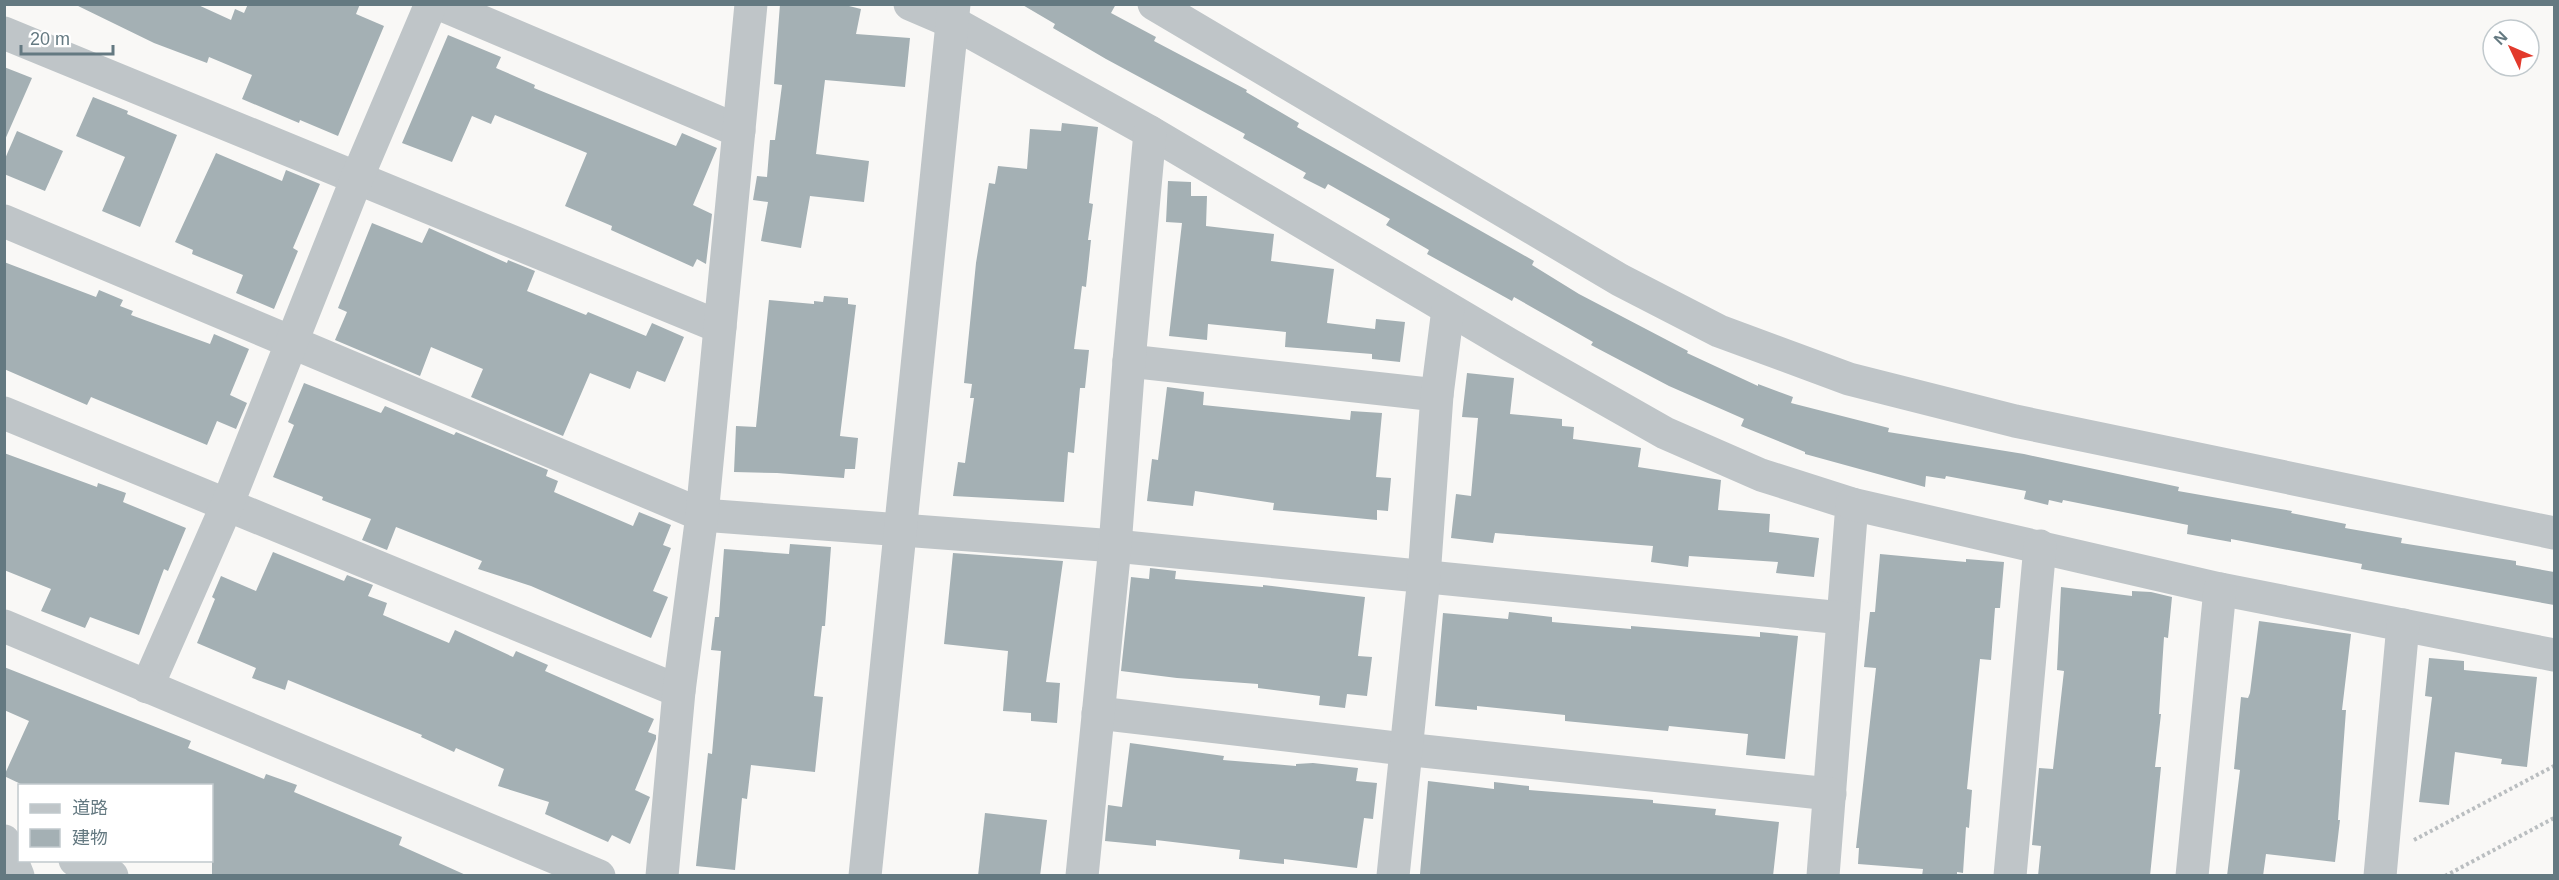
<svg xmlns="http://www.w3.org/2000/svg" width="2559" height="880" font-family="Helvetica,'Noto Sans JP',sans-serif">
  <rect width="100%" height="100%" fill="#f9f8f6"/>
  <!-- building -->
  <g fill="#a4b0b4">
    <polygon points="74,4 196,4 231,20 235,9 244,13 248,4 360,4 356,14 384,26 338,136 300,120 299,123 242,99 252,75 209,57 207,63 154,43"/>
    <polygon points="780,4 841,4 861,9 856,34 910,38 905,87 825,80 816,154 869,161 864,202 810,196 801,248 761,241 768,202 753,200 757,176 767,177 770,140 775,140 782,85 774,84"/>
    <polygon points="1021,4 1116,4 1111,13 1156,37 1154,41 1247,90 1246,92 1299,123 1297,127 1534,261 1532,265 1579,294 1688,351 1687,353 1758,386 1758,384 1793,397 1791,403 1889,428 1888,432 2024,454 2179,487 2178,491 2292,511 2291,513 2346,524 2345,528 2402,538 2401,543 2516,561 2516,565 2554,572 2554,605 2361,569 2362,564 2231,539 2231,542 2187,534 2188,525 2063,500 2062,503 2049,500 2048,505 2024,499 2026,491 1946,476 1945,479 1926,476 1925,487 1805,454 1805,452 1741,426 1744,419 1669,386 1591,345 1593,342 1514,297 1512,301 1427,254 1429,250 1386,225 1390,219 1328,184 1325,189 1303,178 1306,173 1243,138 1245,134 1106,59 1053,28 1055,24"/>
    <polygon points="448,35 501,57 496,68 535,85 534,88 676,146 682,133 717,148 693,205 712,214 706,264 697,259 693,267 611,230 612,226 565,206 587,153 495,115 491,124 472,116 452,162 402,143"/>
    <polygon points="4,67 32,78 4,142"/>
    <polygon points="93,97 128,111 127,114 177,135 140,227 102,211 125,157 76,136"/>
    <polygon points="1062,123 1098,127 1089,203 1093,204 1088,240 1091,240 1086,287 1082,286 1074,349 1089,350 1085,388 1080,388 1074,453 1068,452 1064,502 953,496 958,462 965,463 974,398 970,398 972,384 964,383 976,263 989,183 995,184 998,166 1027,169 1030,129 1061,131"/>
    <polygon points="17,131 63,151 45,191 4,174 4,161"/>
    <polygon points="216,153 282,181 286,170 320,184 293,248 298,251 274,309 236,293 243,275 192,254 193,250 175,242"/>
    <polygon points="1168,181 1191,182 1191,196 1207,196 1206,226 1274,234 1271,261 1334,269 1327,323 1375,329 1376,319 1405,322 1400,362 1372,359 1372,354 1285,347 1286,332 1208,324 1207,340 1169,336 1182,223 1166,222"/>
    <polygon points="372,223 422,243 429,228 507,263 508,260 535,271 527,291 586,315 588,312 646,336 652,323 684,337 665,382 637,371 630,389 590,373 563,436 471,397 483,369 431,347 420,376 335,340 347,312 338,308"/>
    <polygon points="4,262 96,297 99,290 123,300 120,306 133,311 131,315 210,344 214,334 249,349 230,395 247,403 236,429 217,421 207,445 91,397 87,405 4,369"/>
    <polygon points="824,296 848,298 848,304 856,305 840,436 858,438 855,469 845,469 844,478 777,473 734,472 736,426 756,427 769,300 814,304 814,301 823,302"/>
    <polygon points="1467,373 1514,378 1510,414 1562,419 1562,426 1574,427 1573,439 1641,448 1638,467 1721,480 1718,510 1770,514 1769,532 1819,538 1814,577 1776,573 1778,562 1689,556 1688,567 1651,562 1653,546 1495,533 1493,543 1451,538 1456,494 1471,496 1478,418 1462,417"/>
    <polygon points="304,383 381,413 385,406 454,435 456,432 548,470 546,476 558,481 554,492 633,526 639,512 671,525 663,545 671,548 653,591 668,597 651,638 531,586 478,569 482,561 396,527 387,550 362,540 371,519 322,500 323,497 273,477 294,425 288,422"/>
    <polygon points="1167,387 1204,392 1203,405 1350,420 1351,411 1382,413 1376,477 1391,478 1388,511 1377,510 1377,520 1273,510 1274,503 1195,491 1193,506 1147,501 1152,459 1158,460"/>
    <polygon points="4,453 97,487 98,483 126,493 123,502 186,528 168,571 164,569 139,635 90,617 85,628 41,611 51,589 4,570"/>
    <polygon points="790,544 831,547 825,626 822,626 814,696 823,697 815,772 751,765 747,799 742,798 735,870 696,866 708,753 712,754 721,651 711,650 715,617 719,617 724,549 789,554"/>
    <polygon points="273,552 344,581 347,575 373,585 368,596 387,603 383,615 449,643 455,630 513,657 516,651 548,665 545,671 654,719 648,732 656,735 656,739 635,790 650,797 630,844 612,835 608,842 545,814 549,802 498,786 504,769 456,748 454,752 421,737 422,735 288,680 285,690 252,678 256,668 197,643 215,599 212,597 221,576 256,591"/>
    <polygon points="953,553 1063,561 1046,682 1060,683 1057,723 1031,721 1031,713 1003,711 1008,651 944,644"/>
    <polygon points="1880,554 1966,562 1966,559 2004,562 2000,608 1995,608 1991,660 1980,659 1967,789 1972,790 1969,828 1966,827 1963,873 1957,872 1957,876 1922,876 1923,869 1858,864 1859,848 1856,848 1876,668 1864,667 1870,612 1875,612"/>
    <polygon points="1150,568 1176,571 1175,579 1263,587 1263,585 1365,597 1358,656 1372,657 1367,696 1347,694 1345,708 1319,705 1320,696 1258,688 1258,684 1177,678 1121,671 1131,577 1149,579"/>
    <polygon points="2061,587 2132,596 2132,591 2151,592 2172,597 2168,638 2164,637 2159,714 2161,714 2155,767 2161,767 2150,876 2038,876 2041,846 2032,845 2039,768 2053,769 2064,671 2057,670"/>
    <polygon points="1509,612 1552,617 1552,622 1631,629 1631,626 1760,637 1760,632 1798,636 1785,759 1746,755 1748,734 1669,726 1668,731 1565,721 1565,715 1477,706 1477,710 1435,706 1443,613 1508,619"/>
    <polygon points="2259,621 2351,634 2342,710 2346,710 2338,820 2340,820 2335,862 2266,854 2263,876 2227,876 2240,770 2234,769 2241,697 2248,698 2250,693"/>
    <polygon points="2429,658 2464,661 2464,670 2537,677 2527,767 2501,764 2502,759 2455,752 2449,805 2419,802 2432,697 2425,696"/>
    <polygon points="4,667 191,741 188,748 264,779 266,774 297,785 294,792 402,837 399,845 468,876 212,876 212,786 25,786 4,776 29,721 4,710"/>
    <polygon points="1130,743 1224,756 1223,760 1296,766 1296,764 1313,763 1358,768 1356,781 1377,783 1373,819 1364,818 1357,868 1284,859 1284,864 1239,859 1240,850 1156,840 1156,846 1105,841 1108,805 1122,807"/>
    <polygon points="1428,781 1494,789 1494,782 1529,786 1529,790 1653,800 1653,803 1716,809 1715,815 1779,822 1773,876 1420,874"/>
    <polygon points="985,813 1047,820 1040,876 978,876"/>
  </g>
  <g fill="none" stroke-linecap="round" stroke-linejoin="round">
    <!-- path -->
    <g stroke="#babec0" stroke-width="4" stroke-dasharray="3 3" stroke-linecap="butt">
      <polyline points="2414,840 2554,766"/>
      <polyline points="2445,876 2554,818"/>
    </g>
    <!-- minor -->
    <g stroke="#bfc5c8" stroke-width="33">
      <polyline points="440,4 739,131"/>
      <polyline points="910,4 952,22 1150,132 1510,345 1665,433 1761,475 1852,504 1823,876"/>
      <polyline points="4,33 720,327"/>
      <polyline points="4,221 702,515 1115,546 1843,618"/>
      <polyline points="1129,361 1437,395"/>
      <polyline points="4,413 679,691"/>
      <polyline points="1852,504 2220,589 2554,655"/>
      <polyline points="147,687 227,505 357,178 431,4"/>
      <polyline points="1098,713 1404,749 1830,794"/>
      <polyline points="4,841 18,876"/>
      <polyline points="75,860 112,876"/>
      <polyline points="662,876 679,691 702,515 751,4"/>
      <polyline points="1082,876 1115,546 1129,361 1150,132"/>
      <polyline points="1393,876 1424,577 1437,395 1448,309"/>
      <polyline points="2010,876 2040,546"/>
      <polyline points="2192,876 2220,589"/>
      <polyline points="2380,876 2403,625"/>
    </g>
    <!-- tertiary -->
    <g stroke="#bfc5c8" stroke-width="33">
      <polyline points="1154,4 1620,280 1719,331 1849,379 2015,421 2554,533"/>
      <polyline points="4,626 599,876"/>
      <polyline points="865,876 954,4"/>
    </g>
  </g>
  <!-- border -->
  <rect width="2559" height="880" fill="none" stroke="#647981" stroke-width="12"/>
  <!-- legend -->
  <rect x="18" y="784" width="195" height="78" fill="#ffffff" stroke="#c1c9cd" stroke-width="1.5"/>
  <rect x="30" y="804" width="30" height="9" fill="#bfc5c8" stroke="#c1c9cd" stroke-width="1.5"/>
  <text x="72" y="814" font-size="18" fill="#647981">道路</text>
  <rect x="30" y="829" width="30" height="18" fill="#a4b0b4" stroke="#c1c9cd" stroke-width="1.5"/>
  <text x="72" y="844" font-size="18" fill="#647981">建物</text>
  <!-- north arrow -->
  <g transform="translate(2511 48) rotate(314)"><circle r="28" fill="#ffffff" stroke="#c1c9cd" stroke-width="1.5"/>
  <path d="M0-4.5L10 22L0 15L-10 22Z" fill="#e23a2c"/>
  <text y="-9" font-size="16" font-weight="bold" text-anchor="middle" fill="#647981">N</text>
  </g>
  <!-- scale -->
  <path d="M21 45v9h92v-9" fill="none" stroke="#647981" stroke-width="3"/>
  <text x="30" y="45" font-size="18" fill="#647981" stroke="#ffffff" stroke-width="4.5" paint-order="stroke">20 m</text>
</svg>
